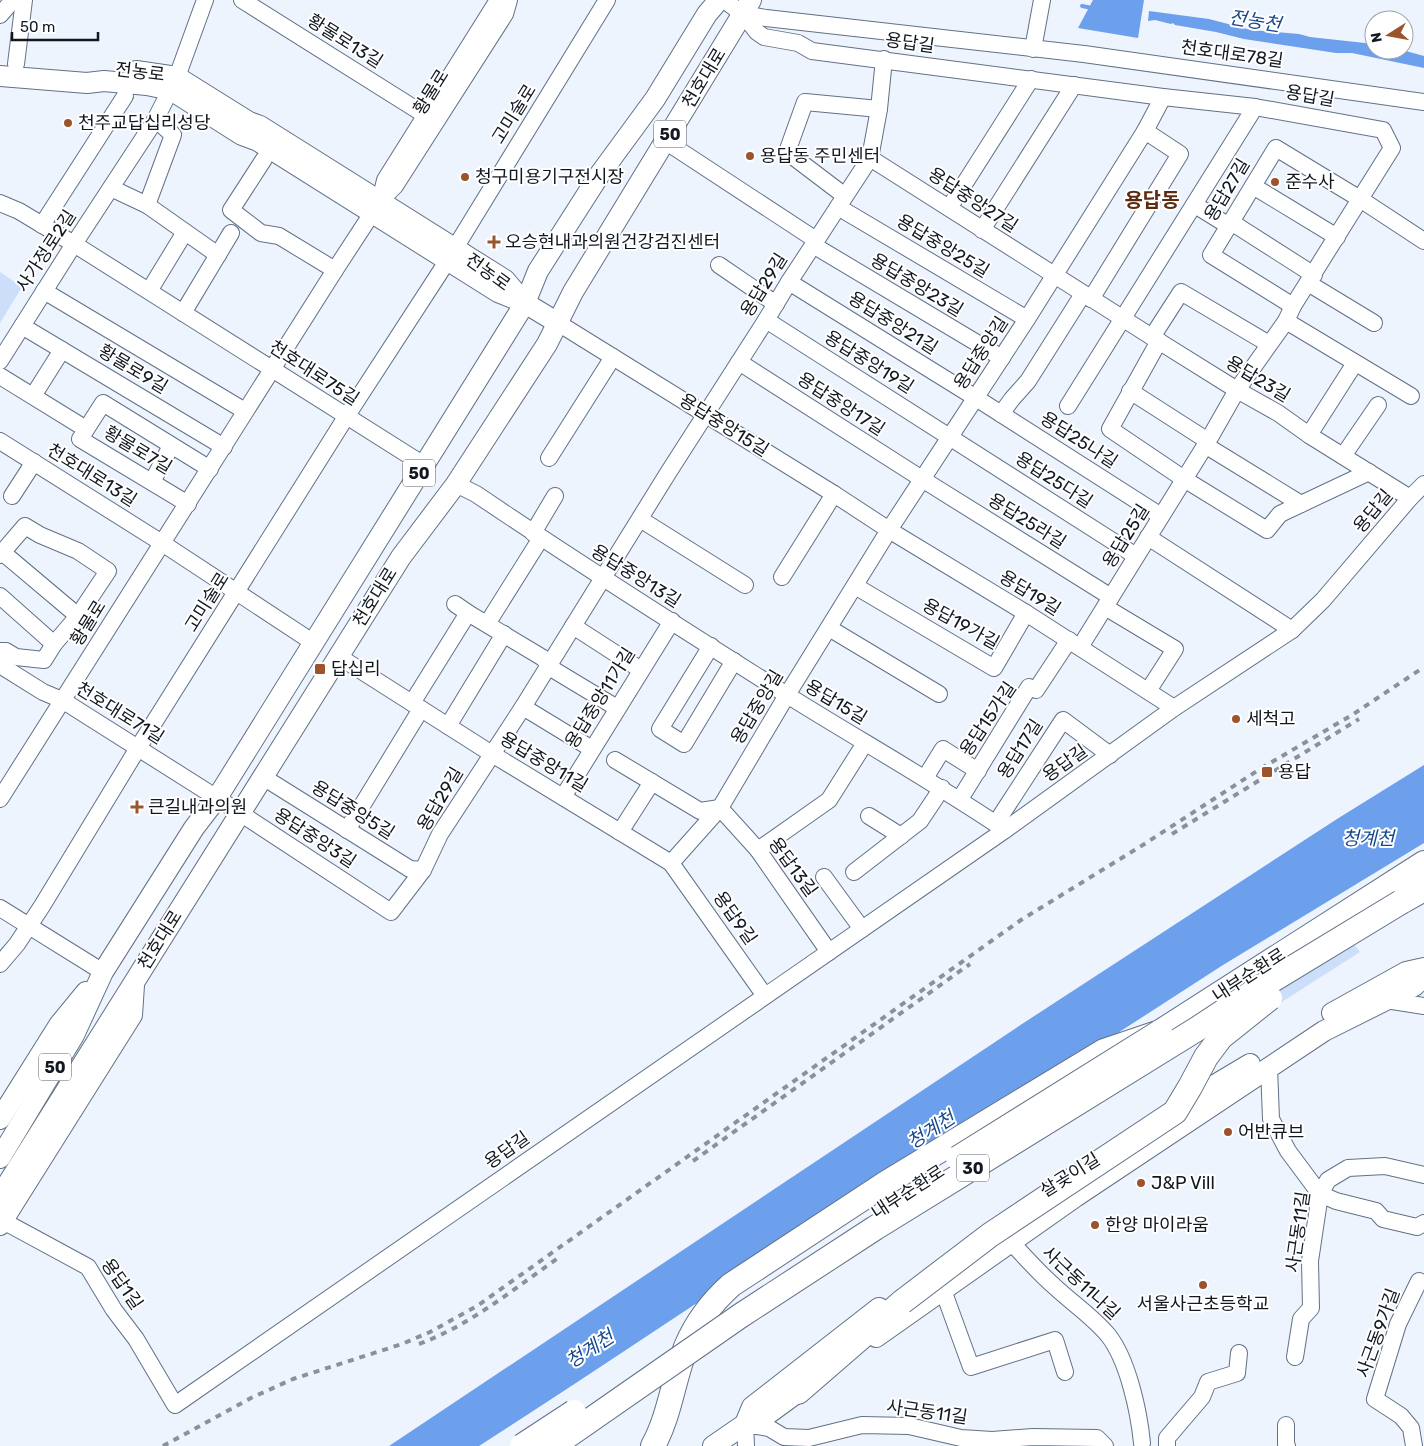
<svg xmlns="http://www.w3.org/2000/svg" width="1424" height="1446" font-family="Rubik,'Noto Sans KR',sans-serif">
  <rect width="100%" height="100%" fill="#edf4fe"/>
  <!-- green -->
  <g fill="#cbdefa">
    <polygon points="0,272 22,287 0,323"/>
    <polygon points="1336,921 1360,952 1274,1007 1253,973"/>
  </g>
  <!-- water -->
  <g fill="#6c9fec">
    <polygon points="1093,0 1144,0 1138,38 1078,28"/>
    <polygon points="1149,11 1209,19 1251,30 1299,34 1310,37 1374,44 1374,50 1402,50 1424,56 1424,68 1352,53 1336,53 1244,39 1216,32 1175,25 1173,23 1171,24 1155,20 1148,21"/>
    <polygon points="1424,765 1424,843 1223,965 479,1446 389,1446 1022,1024 1337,819"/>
  </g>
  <!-- pier -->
  <polygon fill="#edf4fe" points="1209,977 484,1446 481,1446 928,1150"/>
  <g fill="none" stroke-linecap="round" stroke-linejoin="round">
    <!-- stream -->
    <polyline stroke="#6c9fec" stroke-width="4" points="1082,6 1092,8"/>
    <defs>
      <g id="minor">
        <polyline points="242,0 425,115"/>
        <polyline points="724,0 743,14 766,18 1084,54 1424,102"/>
        <polyline points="743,14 757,32 764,37 798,43 812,51 1163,97 1255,107 1383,130 1392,148 1293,306 1286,321 1237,390 1208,441 1080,647"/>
        <polyline points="0,15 13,0"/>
        <polyline points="1033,49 1042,0"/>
        <polyline points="16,64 24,0"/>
        <polyline points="665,141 816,240"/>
        <polyline points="870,158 1152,337 1237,390 1278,413 1309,435 1410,498"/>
        <polyline points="264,159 231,210 261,233 279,236 335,270"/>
        <polyline points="1253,186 1337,237"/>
        <polyline points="111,188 147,205 218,255"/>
        <polyline points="845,196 787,152 805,102 879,109"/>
        <polyline points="380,201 385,180 498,0"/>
        <polyline points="0,203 19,211 74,244 424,465"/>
        <polyline points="147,205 173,135 162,125 154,122"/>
        <polyline points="1195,205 1229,226"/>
        <polyline points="838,207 1027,319"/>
        <polyline points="949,208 1031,79"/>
        <polyline points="1231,222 1314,275"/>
        <polyline points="42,225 125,96"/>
        <polyline points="982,230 1074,85"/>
        <polyline points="813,245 1002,358"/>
        <polyline points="455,248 607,0"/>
        <polyline points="719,265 776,304"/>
        <polyline points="789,282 976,398 1161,516"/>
        <polyline points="1308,283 1374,323"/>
        <polyline points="44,291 245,411"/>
        <polyline points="149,291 185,232"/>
        <polyline points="1091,299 1180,154 1145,131"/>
        <polyline points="1293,306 1211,255 1276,148 1360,199 1424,241"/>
        <polyline points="183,313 231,233"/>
        <polyline points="766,320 1136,556"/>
        <polyline points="1286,321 1411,396"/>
        <polyline points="558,323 834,494 889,530 1026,613 1174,708"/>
        <polyline points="22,326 224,447"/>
        <polyline points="1152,337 1181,292 1269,344"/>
        <polyline points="1159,341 1110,429 1184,479 1267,530 1280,514 1369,472"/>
        <polyline points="0,361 74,244 154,122 177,77 205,0"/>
        <polyline points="739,362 922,479 1111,597"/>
        <polyline points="0,376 86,429"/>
        <polyline points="1130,391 1208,441"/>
        <polyline points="33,396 62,350"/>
        <polyline points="1068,406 1255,107"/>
        <polyline points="1001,414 1012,399 1028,381 1083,294"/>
        <polyline points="1309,435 1355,363"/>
        <polyline points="0,441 162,543 314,643"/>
        <polyline points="1205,445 1301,504"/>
        <polyline points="1343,456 1378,405"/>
        <polyline points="549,458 613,357"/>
        <polyline points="152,482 171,446"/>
        <path d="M456 484 476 494C578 563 682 629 787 695 859 740 934 782 1005 830"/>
        <polyline points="12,496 34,462"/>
        <polyline points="188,504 80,439 103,403 210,469"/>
        <polyline points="640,519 745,585"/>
        <polyline points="533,533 555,496"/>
        <polyline points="1148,537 1292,630"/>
        <polyline points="2,552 78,616"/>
        <polyline points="0,555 25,526 40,535 78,551 108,571 78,616 54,644 44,660 16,657 6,651 0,651"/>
        <polyline points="782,577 834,494"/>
        <polyline points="855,586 994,668 1026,613"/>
        <polyline points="0,596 54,644"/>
        <polyline points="455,604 468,613"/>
        <polyline points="1105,607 1175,649 1148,691"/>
        <polyline points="487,624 541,538"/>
        <polyline points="573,626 641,670"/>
        <polyline points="829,628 939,694"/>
        <polyline points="711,646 660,729 684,744 734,661"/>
        <polyline points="338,656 492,754 671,863 765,996"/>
        <polyline points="0,665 43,692 62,700 217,798 391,912 423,870 440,834 523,707 668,473 766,320 789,282 870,158 879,109 884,59"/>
        <polyline points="412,703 468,613 543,658 554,670 617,708"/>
        <polyline points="523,707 592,749"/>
        <polyline points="448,726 504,634"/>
        <polyline points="615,760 700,811 720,808 758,850 829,952"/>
        <polyline points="263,777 410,869 423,870"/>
        <polyline points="925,778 943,749 978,771"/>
        <polyline points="563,797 672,621"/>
        <polyline points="0,799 335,270 380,201 395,186 505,14 509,0"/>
        <polyline points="960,799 1029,687 1036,690 1069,640"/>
        <polyline points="869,816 901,836"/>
        <polyline points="996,823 1063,720 1110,755"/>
        <polyline points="347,830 421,709"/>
        <polyline points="620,832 652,782"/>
        <polyline points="758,850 829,800 865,743"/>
        <polyline points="671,863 720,808 787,695 889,530 1027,319 1145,131 1163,97"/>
        <polyline points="854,872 920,821 942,788"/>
        <polyline points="824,877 862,929"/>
        <polyline points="0,908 103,972"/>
        <polyline points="0,964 17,944 42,906 138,748 346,417 448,260"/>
        <polyline points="1386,1000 1424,1006"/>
        <polyline points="1269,1067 1271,1119 1288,1151 1320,1194"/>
        <polyline points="1320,1194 1336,1201 1376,1211 1383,1219 1417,1227 1424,1223"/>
        <polyline points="3,1221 88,1267 114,1310 136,1339 175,1405 1005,830 1174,708 1292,630 1323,600 1410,498 1424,484"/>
        <path d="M1011 1242C1025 1257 1038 1272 1054 1286 1072 1303 1092 1316 1108 1335 1128 1360 1139 1412 1142 1443"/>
        <polyline points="943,1290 971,1367 1055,1340 1065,1372"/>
        <polyline points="1295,1357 1301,1319 1311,1308 1310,1261 1320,1194 1328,1180 1348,1168 1385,1166 1424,1175"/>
        <polyline points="1286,1425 1286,1444 1287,1446"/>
        <polyline points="746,1446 745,1424 769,1428 784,1437 809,1438 862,1425 909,1426 961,1438 992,1440 1033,1437 1097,1438 1105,1446"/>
        <polyline points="1167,1446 1167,1438 1202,1397 1208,1382 1237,1373 1239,1353"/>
        <polyline points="1414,1446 1411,1428 1401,1416 1375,1399 1398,1324 1419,1281"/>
      </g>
      <g id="major">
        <polyline points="136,71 177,77 249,122 260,126 505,280 522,300"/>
        <polyline points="0,76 87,83 104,81 147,85 171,90 242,135 258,141 498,292 525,303 558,323"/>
        <polyline points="1332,1013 1406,972 1424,968"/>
        <polyline points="1178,1107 1250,1064"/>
        <polyline points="0,1119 59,1025 86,992"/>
        <polyline points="0,1158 74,1035 103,972 194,828 217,798 525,303 538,271 600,174 655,99 707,14 719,0"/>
        <polyline points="0,1196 401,557 456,484 547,344 573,292 751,0"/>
        <polyline points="0,1225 132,1015 134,985"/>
        <polyline points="876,1337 1075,1197 1324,1031 1414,986 1424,977"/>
        <polyline points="745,1424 752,1407 879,1308"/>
        <polyline points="713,1446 745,1424 761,1419 809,1384"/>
      </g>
      <g id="highway">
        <polyline points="1401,902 1424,889"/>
        <polyline points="798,1392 902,1302"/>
        <path d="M653 1446C670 1415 673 1380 686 1347 696 1323 712 1302 731 1285L886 1183 1104 1051 1160 1032 1424 863"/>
      </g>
    </defs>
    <!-- minor casing -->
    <use href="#minor" stroke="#627186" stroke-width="18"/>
    <!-- major casing -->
    <use href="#major" stroke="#627186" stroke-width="22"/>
    <!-- highway casing -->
    <use href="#highway" stroke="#627186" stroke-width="26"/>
    <!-- minor -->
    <use href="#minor" stroke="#fff" stroke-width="16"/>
    <!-- major -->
    <use href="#major" stroke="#fff" stroke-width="20"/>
    <!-- highway -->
    <use href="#highway" stroke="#fff" stroke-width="24"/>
    <!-- rail -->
    <g stroke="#8a919a" stroke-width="4" stroke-dasharray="6 6" stroke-linecap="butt">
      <polyline points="1172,834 1359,719"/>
      <polyline points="693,1161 970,964"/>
      <path d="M419 1344C471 1325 516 1287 561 1256"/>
      <polyline points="163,1446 251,1398 293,1379 402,1344 430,1332 477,1306 1021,920 1146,843 1260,769 1352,715 1424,667"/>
    </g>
    <defs>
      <g id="highway-bridge">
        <polyline points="958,1158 1160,1032"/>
        <polyline points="902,1302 990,1235 1175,1112 1190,1087 1206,1057 1221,1037 1270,998"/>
        <polyline points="522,1446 574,1412"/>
        <polyline points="553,1446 740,1316 875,1228 1197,1029 1256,990 1401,902"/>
      </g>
    </defs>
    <!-- highway-bridge casing -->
    <use href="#highway-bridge" stroke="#627186" stroke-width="26" stroke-linecap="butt"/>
    <!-- highway-bridge -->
    <use href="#highway-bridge" stroke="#fff" stroke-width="24"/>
  </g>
  <!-- markers -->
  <g fill="#9b542c" stroke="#fff" stroke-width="2">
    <circle cx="68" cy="123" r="5"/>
    <circle cx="750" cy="156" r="5"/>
    <circle cx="465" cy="177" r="5"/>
    <circle cx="1275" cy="182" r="5"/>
    <path d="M491.5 234.5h5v5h5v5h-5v5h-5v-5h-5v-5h5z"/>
    <rect x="314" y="663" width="12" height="12" rx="2.5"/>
    <circle cx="1236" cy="719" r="5"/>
    <rect x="1261" y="766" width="12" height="12" rx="2.5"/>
    <path d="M134.5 799.5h5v5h5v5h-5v5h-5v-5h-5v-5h5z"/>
    <circle cx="1228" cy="1132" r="5"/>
    <circle cx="1141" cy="1183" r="5"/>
    <circle cx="1095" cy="1225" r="5"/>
    <circle cx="1203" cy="1285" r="5"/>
  </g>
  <g text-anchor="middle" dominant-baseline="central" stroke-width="4" stroke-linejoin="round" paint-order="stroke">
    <!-- shield labels -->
    <g fill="#fff" stroke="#595d63" stroke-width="1">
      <rect x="654" y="120.5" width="32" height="27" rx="4"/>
      <rect x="403" y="459.5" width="32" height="27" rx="4"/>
      <rect x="39" y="1053.5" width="32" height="27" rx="4"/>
      <rect x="957" y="1154.5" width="32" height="27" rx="4"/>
    </g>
    <g font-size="16" font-weight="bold" fill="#121820">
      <text x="670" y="134">50</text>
      <text x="419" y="473">50</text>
      <text x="55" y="1067">50</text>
      <text x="973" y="1168">30</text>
    </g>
    <!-- street labels -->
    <g font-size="18" fill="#121820" stroke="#fff">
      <text transform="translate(345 41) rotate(32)">황물로13길</text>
      <text transform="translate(910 43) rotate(8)">용답길</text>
      <text transform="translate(1232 54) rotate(8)">천호대로78길</text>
      <text transform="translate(140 72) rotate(7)">전농로</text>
      <text transform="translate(704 78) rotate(-59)">천호대로</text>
      <text transform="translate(431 92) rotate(-58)">황물로</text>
      <text transform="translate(1310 96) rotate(10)">용답길</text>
      <text transform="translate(514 114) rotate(-58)">고미술로</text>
      <text transform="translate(1227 190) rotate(-59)">용답27길</text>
      <text transform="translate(973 200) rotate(33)">용답중앙27길</text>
      <text transform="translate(943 246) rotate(31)">용답중앙25길</text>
      <text transform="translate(46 251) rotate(-57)">사가정로2길</text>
      <text transform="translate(488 272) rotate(36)">전농로</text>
      <text transform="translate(764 285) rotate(-58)">용답29길</text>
      <text transform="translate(917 285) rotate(31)">용답중앙23길</text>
      <text transform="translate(893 323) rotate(32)">용답중앙21길</text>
      <text transform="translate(981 353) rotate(-57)">용답중앙길</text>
      <text transform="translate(869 362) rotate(32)">용답중앙19길</text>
      <text transform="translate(133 369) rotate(31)">황물로9길</text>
      <text transform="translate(314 373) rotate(33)">천호대로75길</text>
      <text transform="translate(1258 379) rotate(31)">용답23길</text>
      <text transform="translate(841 404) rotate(33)">용답중앙17길</text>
      <text transform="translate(724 425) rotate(32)">용답중앙15길</text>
      <text transform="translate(1079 440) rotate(33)">용답25나길</text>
      <text transform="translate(138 450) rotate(31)">황물로7길</text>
      <text transform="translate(92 475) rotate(32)">천호대로13길</text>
      <text transform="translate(1054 480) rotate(33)">용답25다길</text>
      <text transform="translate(1373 511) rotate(-50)">용답길</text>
      <text transform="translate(1027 521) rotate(32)">용답25라길</text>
      <text transform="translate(1126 536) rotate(-58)">용답25길</text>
      <text transform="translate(636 576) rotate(32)">용답중앙13길</text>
      <text transform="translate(1030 593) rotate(32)">용답19길</text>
      <text transform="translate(375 597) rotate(-58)">천호대로</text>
      <text transform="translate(207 602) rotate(-58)">고미술로</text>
      <text transform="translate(88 623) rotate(-58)">황물로</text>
      <text transform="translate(961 624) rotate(29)">용답19가길</text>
      <text transform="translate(600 698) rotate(-58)">용답중앙11가길</text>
      <text transform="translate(836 702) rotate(31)">용답15길</text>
      <text transform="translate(757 707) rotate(-59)">용답중앙길</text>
      <text transform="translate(120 713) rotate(32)">천호대로71길</text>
      <text transform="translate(988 719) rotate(-56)">용답15가길</text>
      <text transform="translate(1020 749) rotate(-57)">용답17길</text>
      <text transform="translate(544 762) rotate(31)">용답중앙11길</text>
      <text transform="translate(1065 763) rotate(-35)">용답길</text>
      <text transform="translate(440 799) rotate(-59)">용답29길</text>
      <text transform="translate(353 810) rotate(32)">용답중앙5길</text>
      <text transform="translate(315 838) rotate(33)">용답중앙3길</text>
      <text transform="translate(793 867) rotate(54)">용답13길</text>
      <text transform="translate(735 918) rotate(55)">용답9길</text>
      <text transform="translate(160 940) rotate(-58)">천호대로</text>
      <text transform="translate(1249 975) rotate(-33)">내부순환로</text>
      <text transform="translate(507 1150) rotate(-35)">용답길</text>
      <text transform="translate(1070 1175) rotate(-32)">살곶이길</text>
      <text transform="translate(908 1192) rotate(-33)">내부순환로</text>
      <text transform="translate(1298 1232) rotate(-82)">사근동11길</text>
      <text transform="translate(1081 1283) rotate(43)">사근동11나길</text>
      <text transform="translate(122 1284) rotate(55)">용답1길</text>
      <text transform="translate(1378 1333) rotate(-70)">사근동9가길</text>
      <text transform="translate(927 1412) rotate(8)">사근동11길</text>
    </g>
    <!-- poi labels -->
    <g font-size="18" fill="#121820" stroke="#fff" text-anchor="start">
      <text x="78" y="123">천주교답십리성당</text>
      <text x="760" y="156">용답동 주민센터</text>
      <text x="475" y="177">청구미용기구전시장</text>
      <text x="1285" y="182">준수사</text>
      <text x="505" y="242">오승현내과의원건강검진센터</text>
      <text x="331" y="669">답십리</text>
      <text x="1246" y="719">세척고</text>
      <text x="1278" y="772">용답</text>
      <text x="148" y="807">큰길내과의원</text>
      <text x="1238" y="1132">어반큐브</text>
      <text x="1151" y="1183">J&amp;P Vill</text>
      <text x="1105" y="1225">한양 마이라움</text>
      <text x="1203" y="1304" text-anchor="middle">서울사근초등학교</text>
    </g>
    <!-- water labels -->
    <g font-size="19" font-style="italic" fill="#17478b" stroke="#fff">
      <text transform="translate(1255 21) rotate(9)">전농천</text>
      <text x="1368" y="838">청계천</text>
      <text transform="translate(931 1130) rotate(-33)">청계천</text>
      <text transform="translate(590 1349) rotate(-33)">청계천</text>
    </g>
    <!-- quarter labels -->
    <g font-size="20" font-weight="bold" fill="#5b2c10" stroke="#fff">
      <text x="1152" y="200">용답동</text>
    </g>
  </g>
  <!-- north arrow -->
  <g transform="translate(1389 35) rotate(259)"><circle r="24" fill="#ffffff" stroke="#a0a3a6"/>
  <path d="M0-4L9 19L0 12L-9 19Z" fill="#9b542c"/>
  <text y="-8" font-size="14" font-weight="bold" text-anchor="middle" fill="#121820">N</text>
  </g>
  <!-- scale -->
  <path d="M12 32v8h86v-8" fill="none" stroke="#121820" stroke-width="2.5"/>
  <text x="20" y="32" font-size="15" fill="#121820" stroke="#ffffff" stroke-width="4" paint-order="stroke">50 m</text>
</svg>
